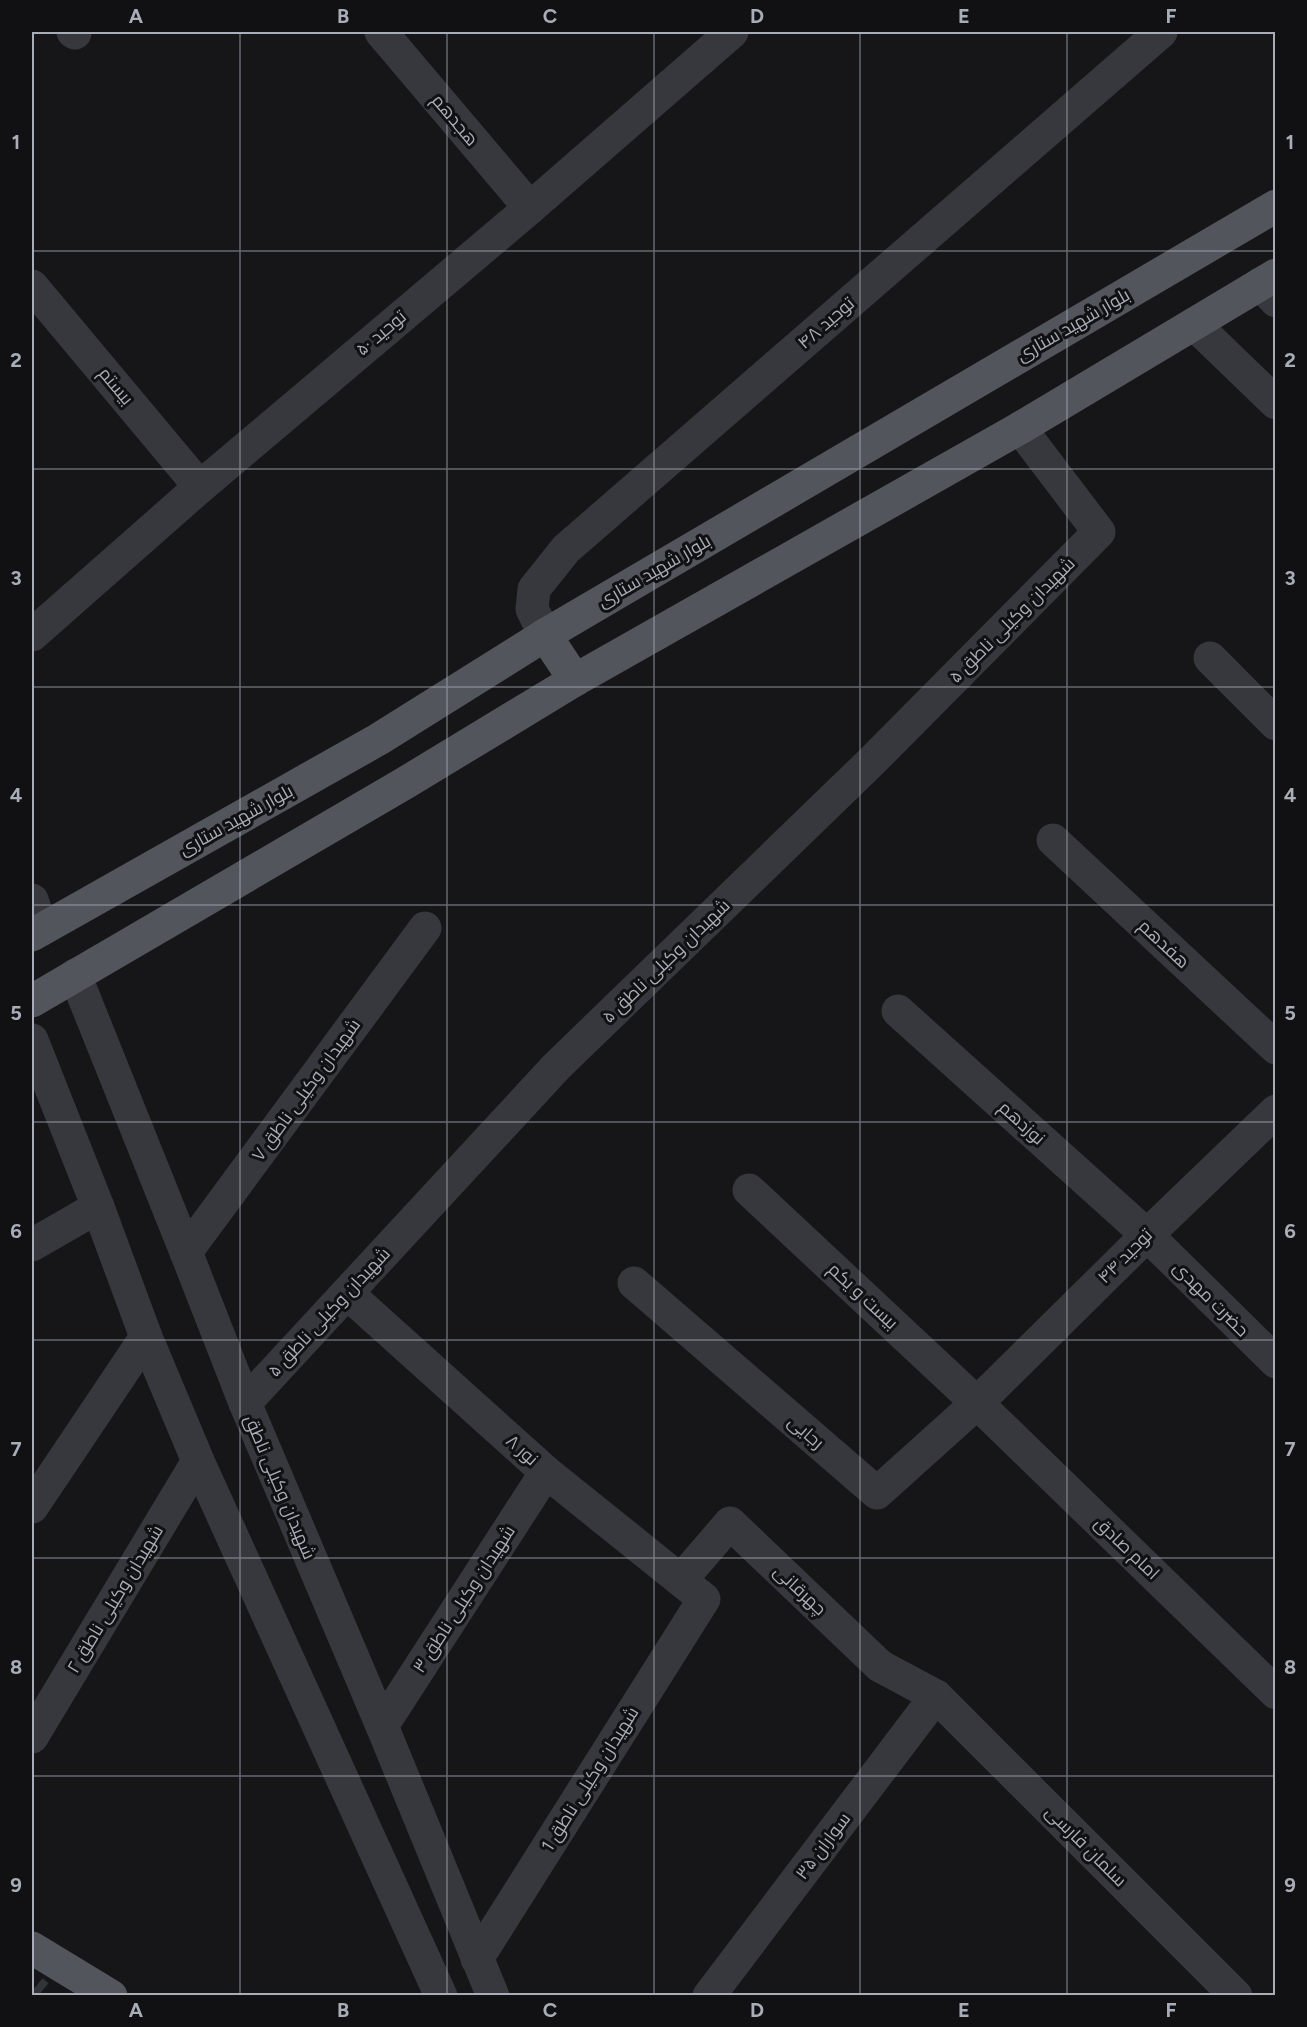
<svg xmlns="http://www.w3.org/2000/svg" width="1307" height="2027" font-family="Figtree,Cairo,sans-serif">
  <rect width="100%" height="100%" fill="#161618"/>
  <g fill="none" stroke-linecap="round" stroke-linejoin="round">
    <!-- major-tunnel -->
    <polyline stroke="#333438" stroke-width="33" stroke-dasharray="33 16" stroke-linecap="butt" points="32,1991 38,1996"/>
    <!-- minor -->
    <g stroke="#37383d" stroke-width="33">
      <polyline points="73,32 75,33"/>
      <polyline points="381,32 530,208"/>
      <polyline points="1260,284 1276,301"/>
      <polyline points="32,286 200,487"/>
      <polyline points="1194,324 1276,403"/>
      <polyline points="32,635 200,487 530,208 732,32"/>
      <polyline points="545,635 532,609 534,589 566,549 1161,32"/>
      <polyline points="1210,658 1276,724"/>
      <polyline points="1053,840 1276,1048"/>
      <polyline points="32,900 42,929"/>
      <polyline points="75,975 186,1252 245,1403 382,1726 493,1996"/>
      <polyline points="898,1011 1147,1235 1276,1362"/>
      <polyline points="32,1040 98,1207 146,1337 198,1461 441,1996"/>
      <polyline points="749,1190 977,1403 1276,1693"/>
      <polyline points="32,1245 98,1207"/>
      <polyline points="186,1252 425,928"/>
      <polyline points="634,1283 877,1493 977,1403 1147,1235 1276,1111"/>
      <polyline points="347,1293 546,1472 704,1599 477,1959"/>
      <polyline points="245,1403 556,1067 871,762 1099,532 1020,428"/>
      <polyline points="32,1507 146,1337"/>
      <polyline points="681,1580 730,1523 880,1666 936,1696 1236,1996"/>
      <polyline points="382,1726 546,1472"/>
      <polyline points="32,1737 198,1461"/>
      <polyline points="709,1996 936,1696"/>
    </g>
    <!-- major -->
    <g stroke="#53555c" stroke-width="33">
      <polyline points="545,635 575,680"/>
      <polyline points="32,935 379,739 545,635 1276,206"/>
      <polyline points="32,1001 405,783 575,680 1020,428 1276,275"/>
      <polyline points="32,1948 111,1996"/>
    </g>
  </g>
  <!-- grid -->
  <path fill="none" stroke="#a8adb8" stroke-width="1.5" stroke-opacity="0.55" d="M240 32V1996M447 32V1996M654 32V1996M860 32V1996M1067 32V1996M32 251H1276M32 469H1276M32 687H1276M32 905H1276M32 1122H1276M32 1340H1276M32 1558H1276M32 1776H1276"/>
  <g text-anchor="middle" dominant-baseline="central" stroke-width="6" stroke-linejoin="round" paint-order="stroke">
    <!-- street labels -->
    <g font-size="18" fill="#a8adb8" stroke="#111113">
      <text transform="translate(455 120) rotate(50)">هجدهم</text>
      <text transform="translate(826 323) rotate(-41)">توحید ۴۸</text>
      <text transform="translate(1073 325) rotate(-30)">بلوار شهید ستاری</text>
      <text transform="translate(381 333) rotate(-40)">توحید ۵۰</text>
      <text transform="translate(116 386) rotate(50)">بیستم</text>
      <text transform="translate(654 571) rotate(-30)">بلوار شهید ستاری</text>
      <text transform="translate(1012 620) rotate(-45)">شهیدان وکیلی ناطق ۵</text>
      <text transform="translate(236 820) rotate(-29)">بلوار شهید ستاری</text>
      <text transform="translate(1164 944) rotate(43)">هفدهم</text>
      <text transform="translate(666 961) rotate(-44)">شهیدان وکیلی ناطق ۵</text>
      <text transform="translate(306 1090) rotate(-54)">شهیدان وکیلی ناطق ۷</text>
      <text transform="translate(1022 1123) rotate(42)">نوزدهم</text>
      <text transform="translate(1125 1256) rotate(-45)">توحید ۴۴</text>
      <text transform="translate(863 1296) rotate(43)">بیست و یکم</text>
      <text transform="translate(1211 1299) rotate(45)">حضرت مهدی</text>
      <text transform="translate(329 1312) rotate(-47)">شهیدان وکیلی ناطق ۵</text>
      <text transform="translate(806 1432) rotate(41)">رجایی</text>
      <text transform="translate(522 1450) rotate(42)">نور ۸</text>
      <text transform="translate(280 1487) rotate(67)">شهیدان وکیلی ناطق</text>
      <text transform="translate(1127 1548) rotate(44)">امام صادق</text>
      <text transform="translate(800 1590) rotate(43)">چهرقانی</text>
      <text transform="translate(115 1599) rotate(-59)">شهیدان وکیلی ناطق ٢</text>
      <text transform="translate(464 1599) rotate(-57)">شهیدان وکیلی ناطق ۳</text>
      <text transform="translate(590 1779) rotate(-58)">شهیدان وکیلی ناطق 1</text>
      <text transform="translate(823 1846) rotate(-53)">سواران ۳۵</text>
      <text transform="translate(1086 1846) rotate(45)">سلمان فارسی</text>
    </g>
  </g>
  <!-- border -->
  <rect width="1307" height="2027" fill="none" stroke="#111113" stroke-width="66"/>
  <rect x="33" y="33" width="1241" height="1961" fill="none" stroke="#a8adb8" stroke-width="2"/>
  <g font-size="20" text-anchor="middle" font-weight="bold" fill="#a8adb8">
    <text x="136" y="23">A</text>
    <text x="343" y="23">B</text>
    <text x="550" y="23">C</text>
    <text x="757" y="23">D</text>
    <text x="964" y="23">E</text>
    <text x="1171" y="23">F</text>
    <text x="16" y="149">1</text>
    <text x="1290" y="149">1</text>
    <text x="16" y="367">2</text>
    <text x="1290" y="367">2</text>
    <text x="16" y="585">3</text>
    <text x="1290" y="585">3</text>
    <text x="16" y="802">4</text>
    <text x="1290" y="802">4</text>
    <text x="16" y="1020">5</text>
    <text x="1290" y="1020">5</text>
    <text x="16" y="1238">6</text>
    <text x="1290" y="1238">6</text>
    <text x="16" y="1456">7</text>
    <text x="1290" y="1456">7</text>
    <text x="16" y="1674">8</text>
    <text x="1290" y="1674">8</text>
    <text x="16" y="1892">9</text>
    <text x="1290" y="1892">9</text>
    <text x="136" y="2017">A</text>
    <text x="343" y="2017">B</text>
    <text x="550" y="2017">C</text>
    <text x="757" y="2017">D</text>
    <text x="964" y="2017">E</text>
    <text x="1171" y="2017">F</text>
  </g>
</svg>
